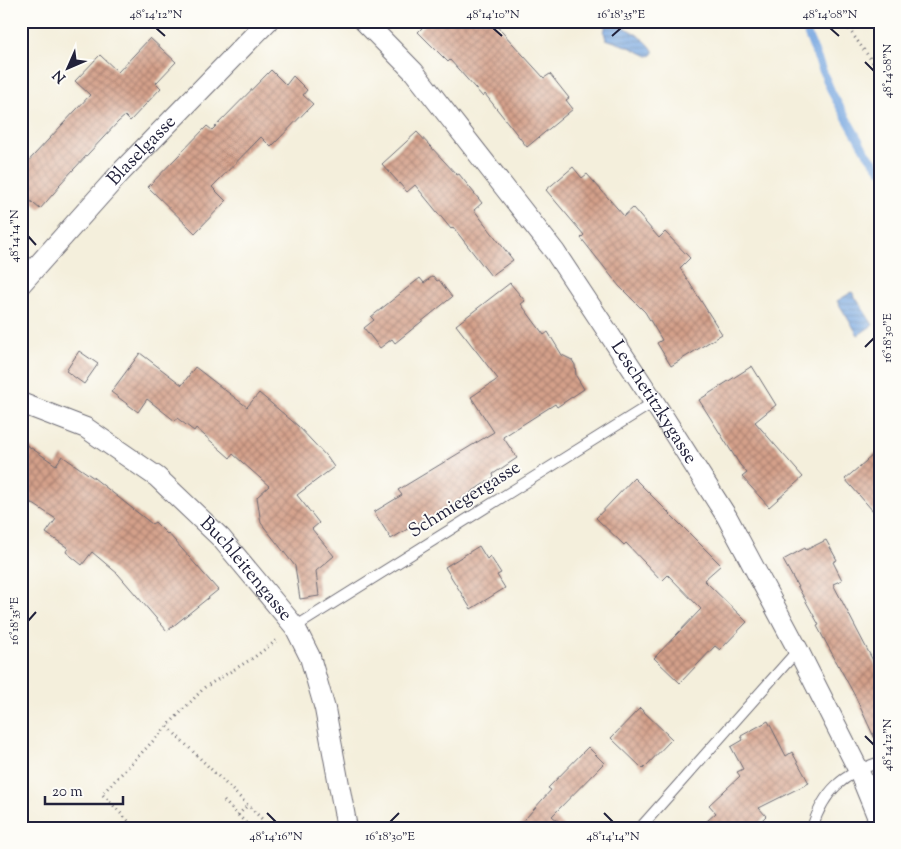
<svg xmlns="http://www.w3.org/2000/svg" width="901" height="849" font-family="'Sorts Mill Goudy',serif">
  <defs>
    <pattern id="water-rules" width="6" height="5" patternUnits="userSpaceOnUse" patternTransform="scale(1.25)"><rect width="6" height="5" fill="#76a6e0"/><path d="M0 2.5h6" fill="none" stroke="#6087b7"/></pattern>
    <pattern id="building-cross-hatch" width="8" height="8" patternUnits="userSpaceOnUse" patternTransform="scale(1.25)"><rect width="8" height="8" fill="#d4a08a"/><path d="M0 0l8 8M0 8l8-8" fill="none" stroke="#ac8272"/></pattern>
  </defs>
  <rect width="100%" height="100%" fill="#fdfcf7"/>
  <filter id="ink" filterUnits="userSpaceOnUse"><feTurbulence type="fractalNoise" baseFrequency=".02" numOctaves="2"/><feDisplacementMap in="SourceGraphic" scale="10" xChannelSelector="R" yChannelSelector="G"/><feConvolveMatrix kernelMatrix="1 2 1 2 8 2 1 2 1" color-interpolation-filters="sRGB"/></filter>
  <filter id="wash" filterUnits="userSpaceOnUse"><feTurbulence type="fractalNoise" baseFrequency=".0096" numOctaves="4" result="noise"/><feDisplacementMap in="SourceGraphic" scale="20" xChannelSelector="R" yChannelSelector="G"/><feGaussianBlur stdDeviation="1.12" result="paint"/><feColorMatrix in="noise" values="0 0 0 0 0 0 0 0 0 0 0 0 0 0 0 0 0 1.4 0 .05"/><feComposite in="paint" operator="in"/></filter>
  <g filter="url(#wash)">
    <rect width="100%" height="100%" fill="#f4efdc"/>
    <!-- water -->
    <g fill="url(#water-rules)" stroke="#4c648e">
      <path d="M611 22C623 25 650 40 654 53L652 55 648 56 629 47 606 39C603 31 604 26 611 22Z"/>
      <polygon points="852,292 873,325 858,335 837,301"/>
    </g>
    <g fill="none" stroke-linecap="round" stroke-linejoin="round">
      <!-- stream -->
      <polyline stroke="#76a6e0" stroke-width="8" points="802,21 832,93 864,149 880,170"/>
    </g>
    <g id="blocks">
      <!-- building -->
      <g fill="url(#building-cross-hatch)">
        <polygon points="429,21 492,21 544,78 550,74 569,98 566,100 573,109 527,147 485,94 483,97 450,60 448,62 418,32"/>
        <polygon points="150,38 176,62 156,83 161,88 130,121 125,116 118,122 59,185 60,186 40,209 21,193 21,169 90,95 75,81 100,55 118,72"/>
        <polygon points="271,70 286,85 293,76 307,90 303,95 313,104 271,147 261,137 212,187 226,201 195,233 148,187 207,126 212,130"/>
        <polygon points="417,132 457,175 459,174 482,203 474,210 513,260 491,276 453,227 451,229 415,185 407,192 382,164"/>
        <polygon points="573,167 582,178 587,174 624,216 633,208 659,238 665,232 690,258 680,268 722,334 671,366 657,343 662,340 645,312 619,286 581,238 584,235 546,190"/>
        <polygon points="433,276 437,281 439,280 452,297 395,343 392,339 380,348 364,328 374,320 371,317 420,278 424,283"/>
        <polygon points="510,283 525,301 521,304 544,335 548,332 562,355 572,360 575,365 576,376 584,389 557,407 555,404 503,437 517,458 493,474 494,477 426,522 424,519 391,539 374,512 402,495 398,490 494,432 471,397 498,379 456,325"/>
        <polygon points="79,351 98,364 84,384 66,371"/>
        <polygon points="140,353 182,385 195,367 247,407 259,393 298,426 327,457 334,467 297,495 319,523 312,529 334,556 316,571 319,596 300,599 295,566 261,523 257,497 269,486 233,454 230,458 196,428 194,431 177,418 175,421 147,399 138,412 111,392"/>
        <polygon points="752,366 776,405 755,422 803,477 769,507 742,477 747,473 740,465 699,400"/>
        <polygon points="21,441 56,465 62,456 94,478 152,524 155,522 167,534 168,533 218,590 167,631 118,574 92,552 82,565 66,552 68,548 46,533 56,519 21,496"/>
        <polygon points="880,449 880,519 845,479"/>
        <polygon points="634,478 721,565 704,580 747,622 720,650 715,646 680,683 654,658 701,609 668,575 662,581 626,543 624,545 596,518"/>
        <polygon points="826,540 837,560 833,562 842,580 833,584 880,674 880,750 855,696 817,626 819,625 783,560 805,548 806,550"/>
        <polygon points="479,546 487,559 490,556 501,573 497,575 505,588 471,609 445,567"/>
        <polygon points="640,708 672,739 643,769 611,738"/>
        <polygon points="768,721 786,756 792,752 809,783 759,808 766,816 754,828 699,828 716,813 709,805 740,776 737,772 743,769 731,747 743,740 741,736"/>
        <polygon points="588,747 604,763 552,816 566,828 517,828 551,790 548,788"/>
      </g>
    </g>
  </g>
  <g filter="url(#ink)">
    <use href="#blocks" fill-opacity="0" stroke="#6c6a73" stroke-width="1"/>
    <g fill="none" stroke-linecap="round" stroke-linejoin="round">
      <defs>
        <g id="service">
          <polyline points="295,627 654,402"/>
          <polyline points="640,828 798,650"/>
          <path d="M812 828C824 790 843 774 880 762"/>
        </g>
        <g id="minor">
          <path id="s1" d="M364 21 414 72 555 252 654 402 727 517 798 650 858 769 880 823"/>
          <path id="s2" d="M21 284 121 172 268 21"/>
          <path id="s3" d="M21 403 86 428 157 477 221 538 295 627 310 657 325 709 347 828"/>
        </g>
      </defs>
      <!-- service casing -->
      <use href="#service" stroke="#6c6a73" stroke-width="12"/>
      <!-- minor casing -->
      <use href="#minor" stroke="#6c6a73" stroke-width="22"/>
      <!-- path -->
      <g stroke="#6c6a73" stroke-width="3" stroke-dasharray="1 4" stroke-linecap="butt">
        <polyline points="843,21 880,72"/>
        <polyline points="168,727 262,819"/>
        <polyline points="224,801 248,825"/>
        <polyline points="238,815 247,806"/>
        <polyline points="135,828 102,794 205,687 253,658 277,640"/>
      </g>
      <!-- service -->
      <use href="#service" stroke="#fff" stroke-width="10"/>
      <!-- minor -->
      <use href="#minor" stroke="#fff" stroke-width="20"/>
    </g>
  </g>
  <!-- ticks -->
  <path fill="none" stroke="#22223b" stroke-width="2" d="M156 28 165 36M493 28 502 36M830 28 839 36M612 36 621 28M865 62 874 71M28 236 36 245M865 347 874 338M28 621 36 612M865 736 874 745M267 813 276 822M604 813 613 822M390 822 399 813"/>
  <g text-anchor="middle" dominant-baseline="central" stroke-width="4" stroke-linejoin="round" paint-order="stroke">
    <!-- street labels -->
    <g font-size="19" fill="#22223b" stroke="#fdfcf7">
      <text stroke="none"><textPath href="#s2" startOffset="180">Blaselgasse</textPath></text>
      <text stroke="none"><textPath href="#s1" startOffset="480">Leschetitzkygasse</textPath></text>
      <text transform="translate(465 500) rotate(-32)">Schmiegergasse</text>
      <text stroke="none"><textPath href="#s3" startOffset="284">Buchleitengasse</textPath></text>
    </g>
  </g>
  <!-- margin -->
  <rect width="901" height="849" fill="none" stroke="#fdfcf7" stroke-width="55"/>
  <!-- north arrow -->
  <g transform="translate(68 68) rotate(225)" stroke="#fdfcf7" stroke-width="4" paint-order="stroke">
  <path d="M0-4L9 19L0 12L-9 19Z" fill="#22223b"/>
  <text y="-8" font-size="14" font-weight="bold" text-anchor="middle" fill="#22223b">N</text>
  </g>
  <!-- scale -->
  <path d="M45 796v8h78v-8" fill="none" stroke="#22223b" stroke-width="2.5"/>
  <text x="52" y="796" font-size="15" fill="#22223b" stroke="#fdfcf7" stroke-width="4" paint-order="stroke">20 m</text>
  <rect x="28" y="28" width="846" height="794" fill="none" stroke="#22223b" stroke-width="2"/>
  <g font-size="12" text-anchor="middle" fill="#22223b">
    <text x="156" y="18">48°14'12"N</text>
    <text x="493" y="18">48°14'10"N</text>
    <text x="621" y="18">16°18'35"E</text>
    <text x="830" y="18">48°14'08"N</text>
    <text transform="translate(887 71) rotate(-90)" y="4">48°14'08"N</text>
    <text transform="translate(14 236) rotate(-90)" y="4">48°14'14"N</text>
    <text transform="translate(887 338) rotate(-90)" y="4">16°18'30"E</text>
    <text transform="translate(14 621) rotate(-90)" y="4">16°18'35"E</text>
    <text transform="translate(887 745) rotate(-90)" y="4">48°14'12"N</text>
    <text x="276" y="840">48°14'16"N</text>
    <text x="390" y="840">16°18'30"E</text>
    <text x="613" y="840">48°14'14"N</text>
  </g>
</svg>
